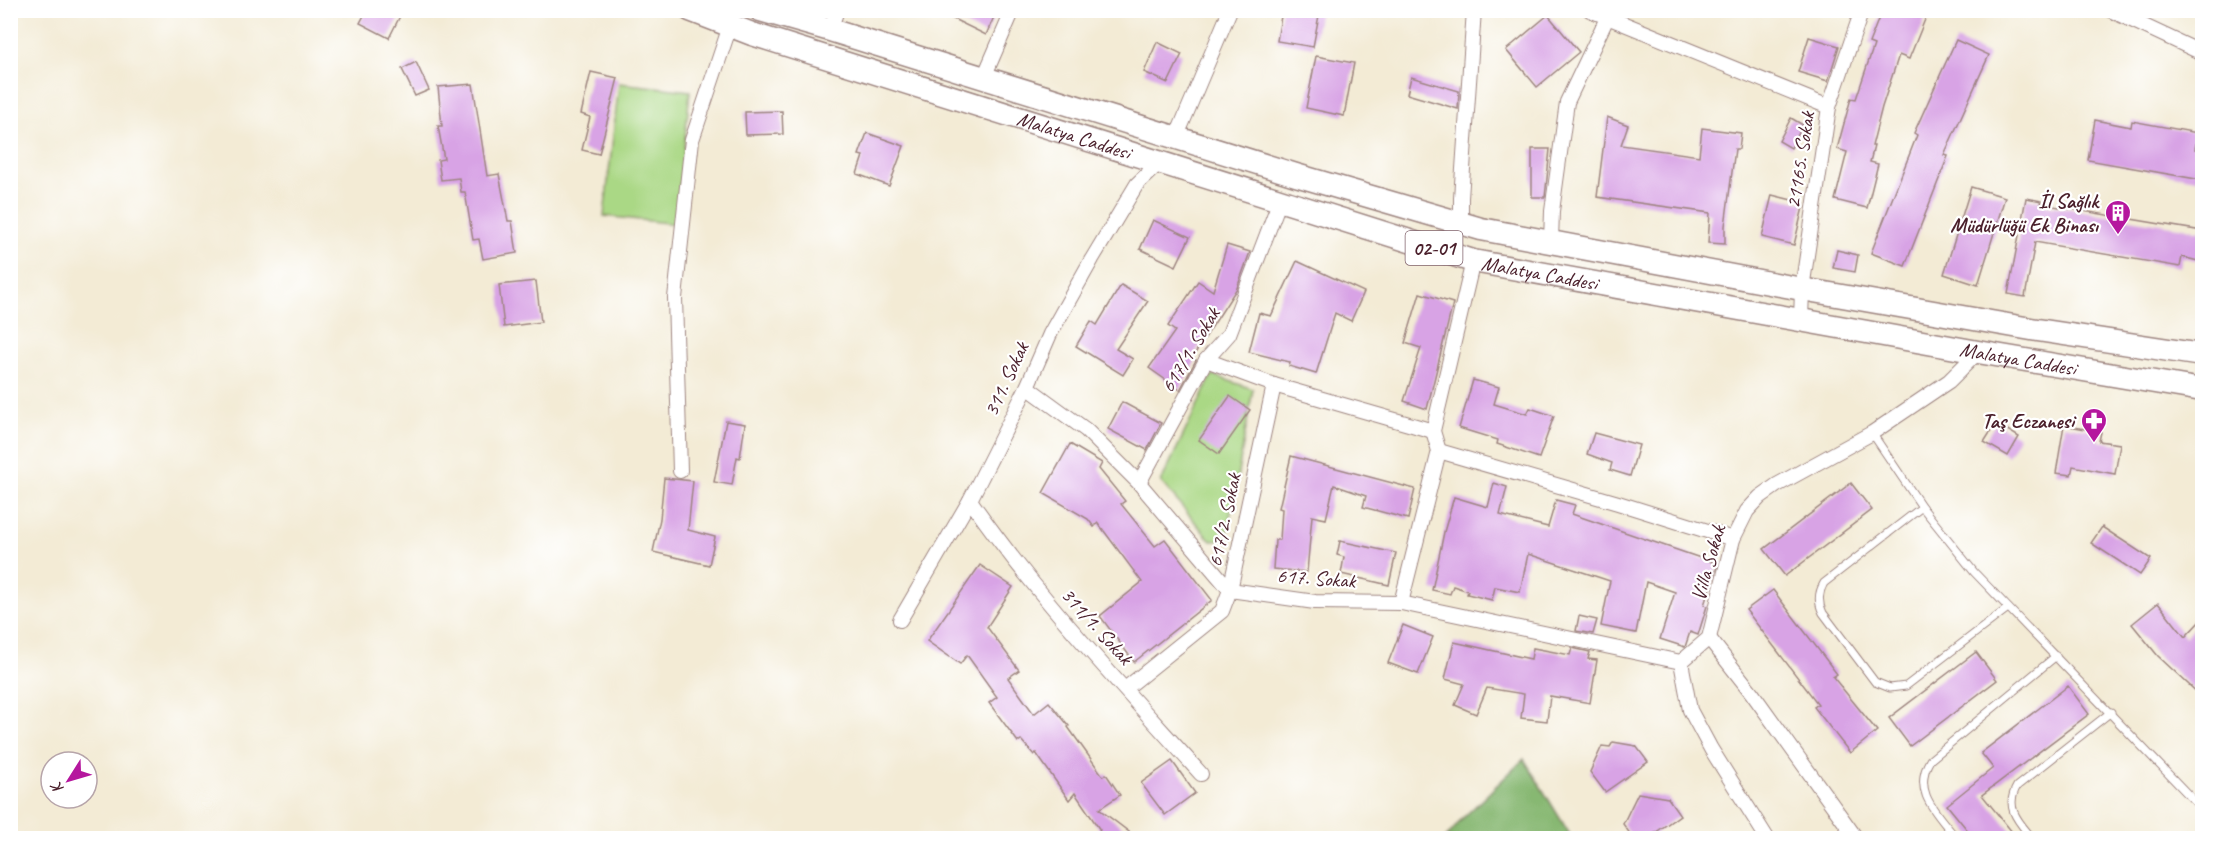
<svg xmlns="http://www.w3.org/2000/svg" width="2213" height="849" font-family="Caveat,sans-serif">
  <rect width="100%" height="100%" fill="#fff"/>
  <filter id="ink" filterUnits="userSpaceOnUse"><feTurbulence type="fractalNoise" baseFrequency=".0167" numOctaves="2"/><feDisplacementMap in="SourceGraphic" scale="12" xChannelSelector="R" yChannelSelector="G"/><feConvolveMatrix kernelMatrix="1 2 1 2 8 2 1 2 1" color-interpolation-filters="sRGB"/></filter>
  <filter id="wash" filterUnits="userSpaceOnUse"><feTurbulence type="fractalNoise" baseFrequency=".008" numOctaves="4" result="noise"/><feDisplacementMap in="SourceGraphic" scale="24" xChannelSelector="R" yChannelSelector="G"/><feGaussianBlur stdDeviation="1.35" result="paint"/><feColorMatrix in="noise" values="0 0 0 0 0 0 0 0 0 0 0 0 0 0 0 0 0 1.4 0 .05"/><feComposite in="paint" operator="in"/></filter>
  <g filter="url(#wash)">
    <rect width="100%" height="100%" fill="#f3ebd5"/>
    <!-- green -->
    <g fill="#aad885" stroke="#7a7c58" stroke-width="1.5">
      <polygon points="619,83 690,91 676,224 604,216"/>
      <polygon points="1212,375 1253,389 1226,540 1211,541 1161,482"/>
    </g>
    <!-- forest -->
    <polygon fill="#87b872" stroke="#686c4e" stroke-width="1.5" points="1524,759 1572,838 1446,838 1464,817"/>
    <g id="blocks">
      <!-- building -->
      <g fill="#d8a3e5">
        <polygon points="367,10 403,10 389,38 360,23"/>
        <polygon points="935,10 997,10 986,35"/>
        <polygon points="1282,10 1320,10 1313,47 1277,41"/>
        <polygon points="1882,10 1910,10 1926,17 1909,59 1899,55 1882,107 1872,146 1874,146 1870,162 1878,164 1867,208 1835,200 1847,152 1837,149 1851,98 1856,99 1874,45 1869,43"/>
        <polygon points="1548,15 1579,52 1537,87 1506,50"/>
        <polygon points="1809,37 1839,46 1828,81 1798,72"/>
        <polygon points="1956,40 1989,55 1944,155 1948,156 1905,266 1871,253 1917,135 1914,133"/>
        <polygon points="1157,42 1182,54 1168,83 1144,72"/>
        <polygon points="1316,56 1354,63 1344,116 1306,108"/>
        <polygon points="416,62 429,90 415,96 402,69"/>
        <polygon points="591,72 618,78 599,154 582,150 590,117 581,114"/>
        <polygon points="1411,77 1459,91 1458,109 1407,94"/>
        <polygon points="473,84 487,176 499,174 508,221 512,221 517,253 483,259 479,239 473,240 465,192 461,192 459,178 441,180 438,160 444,159 438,126 442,126 438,87"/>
        <polygon points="782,111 783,134 746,135 745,112"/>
        <polygon points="1607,117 1628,125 1621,145 1699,156 1702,128 1741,133 1739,149 1735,149 1725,226 1725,244 1708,243 1710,213 1597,197"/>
        <polygon points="1791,118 1803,125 1791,148 1779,141"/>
        <polygon points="2095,120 2131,127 2132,121 2198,133 2195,149 2202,150 2202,180 2088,160"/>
        <polygon points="867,133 904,146 889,186 857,174 863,156 859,155"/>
        <polygon points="1532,149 1550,149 1545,197 1532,197"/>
        <polygon points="1971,187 2005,197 1978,285 1944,274"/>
        <polygon points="1772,195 1804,203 1794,245 1762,237"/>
        <polygon points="2026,198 2042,201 2041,204 2202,231 2202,262 2182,257 2180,267 2035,242 2025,297 2008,294"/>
        <polygon points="1153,220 1190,237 1176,266 1140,249"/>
        <polygon points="1227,245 1250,252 1237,288 1192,358 1196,360 1180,390 1149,368 1175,331 1168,326 1198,281 1213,291"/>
        <polygon points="1837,250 1858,255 1855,272 1833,268"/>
        <polygon points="1297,261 1364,292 1351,321 1335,313 1316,374 1289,366 1290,362 1249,352 1259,313 1271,316"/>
        <polygon points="536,281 541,322 504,327 499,285"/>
        <polygon points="1121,285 1148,301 1116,349 1133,359 1123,375 1076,346 1091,321 1097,325"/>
        <polygon points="1420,293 1453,303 1427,409 1404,401 1421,348 1405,343"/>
        <polygon points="1473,380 1499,387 1494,404 1527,414 1530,408 1554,416 1539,458 1497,444 1498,440 1459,428"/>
        <polygon points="1230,396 1250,410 1219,454 1199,440"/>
        <polygon points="1122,402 1161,423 1147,450 1108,429"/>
        <polygon points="726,421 745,424 740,458 737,457 732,485 714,482"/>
        <polygon points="1996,423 2019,437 2008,456 1984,442"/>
        <polygon points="2064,425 2101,432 2099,441 2120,444 2115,474 2073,466 2071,475 2056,473"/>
        <polygon points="1594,433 1639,445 1630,476 1610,470 1612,463 1587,454"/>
        <polygon points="1070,444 1102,463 1099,469 1125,501 1121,504 1155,546 1165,539 1212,600 1134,662 1100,616 1142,582 1098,523 1094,527 1088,519 1043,493"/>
        <polygon points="1291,456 1415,489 1408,519 1363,507 1366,496 1334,485 1326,519 1312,516 1307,572 1273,569 1275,540 1280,540 1282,509 1279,508"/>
        <polygon points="664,478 693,481 688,530 715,537 709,565 653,552 660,519"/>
        <polygon points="1494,483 1507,487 1500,515 1548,527 1556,500 1575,505 1572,514 1718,564 1704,605 1707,606 1698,635 1690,632 1685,647 1660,639 1675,592 1646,582 1636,633 1601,626 1610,581 1528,554 1520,592 1495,587 1492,600 1467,594 1468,591 1453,586 1450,594 1432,590 1444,532 1454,497 1488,507"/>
        <polygon points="1851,483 1872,510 1785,576 1764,549"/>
        <polygon points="2102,527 2151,559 2140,575 2091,543"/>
        <polygon points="1340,541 1396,553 1389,585 1341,574 1344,557 1337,555"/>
        <polygon points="980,565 1013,587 987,627 1019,670 1008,678 1034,714 1049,702 1069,726 1068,727 1103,776 1106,774 1120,795 1099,809 1137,838 1093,838 1100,830 1075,793 1069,800 1036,753 1034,755 1021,740 1018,742 989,703 997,697 967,655 960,664 927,641"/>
        <polygon points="1773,590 1837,674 1833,677 1877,731 1850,753 1814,707 1818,704 1746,610"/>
        <polygon points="2158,603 2185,637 2202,619 2202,697 2158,656 2132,624"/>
        <polygon points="1579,616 1597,620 1593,634 1576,631"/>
        <polygon points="1403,625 1433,637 1418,674 1388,663"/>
        <polygon points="1454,642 1531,659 1533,648 1570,655 1572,648 1590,652 1588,659 1597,660 1590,703 1550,696 1547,721 1521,718 1524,694 1487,688 1476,714 1455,705 1464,684 1445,679"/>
        <polygon points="1976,652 1997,680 1910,746 1889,718"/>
        <polygon points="2068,686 2089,714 1982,795 2017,838 1974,838 1947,805 1993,768 1981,753"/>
        <polygon points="1613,742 1636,746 1648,762 1605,792 1590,772 1602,746 1610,747"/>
        <polygon points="1172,761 1195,793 1165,815 1141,783"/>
        <polygon points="1638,793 1668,798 1680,815 1655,833 1658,838 1633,838 1623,824"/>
      </g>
    </g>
  </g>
  <g filter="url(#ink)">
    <use href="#blocks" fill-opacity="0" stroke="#9e8580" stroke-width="1.5"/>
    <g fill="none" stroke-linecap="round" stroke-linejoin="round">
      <defs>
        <g id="lane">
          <polyline points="1872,433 1922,507 1974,572 2202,809"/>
          <path d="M1922 507 1824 583C1818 593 1818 603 1823 613L1875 682 1890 688 1906 686 2008 608"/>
          <path d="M1956 838C1938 814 1911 792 1930 760L2056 656"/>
          <path d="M2032 838C2019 822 2004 808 2017 786L2111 712"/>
        </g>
        <g id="street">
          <polyline points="1590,10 1829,107"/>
          <polyline points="2110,10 2202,53"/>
          <polyline points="830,30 837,10"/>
          <polyline points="984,77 1013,10"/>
          <polyline points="1176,138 1230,10"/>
          <polyline points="1461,223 1461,198 1474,10"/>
          <polyline points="1551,241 1552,211 1567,102 1607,18"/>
          <polyline points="1801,320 1802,289 1829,107 1862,10"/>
          <polyline points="1274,385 1433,431"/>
          <polyline points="1027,387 1086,430 1139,483 1230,590 1315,602 1401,603 1681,662"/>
          <polyline points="1439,451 1618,503 1733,539"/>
          <polyline points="680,471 675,298 692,140 730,26"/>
          <polyline points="1139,483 1206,360 1229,334 1280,200"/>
          <path d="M970 500C1038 598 1121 685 1201 774"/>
          <polyline points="1401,603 1439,451 1433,431 1473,261"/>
          <polyline points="900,620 970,500 1027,387 1050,334 1092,259 1137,184 1159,163"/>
          <polyline points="1709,638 1752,693 1856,838"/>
          <polyline points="1125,689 1222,611 1230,590 1274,385 1206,360"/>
          <polyline points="1767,838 1711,749 1690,710 1681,662 1709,638 1733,539 1747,511 1760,497 1777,485 1872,433 1949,381 1978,352"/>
        </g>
        <g id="primary">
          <path id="s1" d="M690 10 752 34 1473 261 1978 352 2202 390"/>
          <polyline points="760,10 830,30 1296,175 1481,229 1802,289 2031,329 2202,355"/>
        </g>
      </defs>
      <!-- lane casing -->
      <use href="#lane" stroke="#9e8580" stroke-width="9"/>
      <!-- street casing -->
      <use href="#street" stroke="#9e8580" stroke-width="16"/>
      <!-- primary casing -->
      <use href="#primary" stroke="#9e8580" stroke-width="25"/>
      <!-- lane -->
      <use href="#lane" stroke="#fff" stroke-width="7"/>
      <!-- street -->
      <use href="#street" stroke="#fff" stroke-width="14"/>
      <!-- primary -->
      <use href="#primary" stroke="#fff" stroke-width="22"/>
    </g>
  </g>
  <!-- icons -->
  <defs>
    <symbol id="building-pin" viewBox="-11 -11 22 30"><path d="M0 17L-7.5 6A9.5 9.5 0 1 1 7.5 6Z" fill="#b5179e" stroke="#fff"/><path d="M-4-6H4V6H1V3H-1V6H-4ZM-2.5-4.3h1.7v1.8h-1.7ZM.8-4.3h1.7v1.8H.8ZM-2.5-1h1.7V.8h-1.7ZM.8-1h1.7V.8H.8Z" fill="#fff"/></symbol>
    <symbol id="pharmacy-pin" viewBox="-11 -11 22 30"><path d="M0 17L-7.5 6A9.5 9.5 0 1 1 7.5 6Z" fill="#b5179e" stroke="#fff"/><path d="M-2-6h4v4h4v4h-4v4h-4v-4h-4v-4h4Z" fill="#fff"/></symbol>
  </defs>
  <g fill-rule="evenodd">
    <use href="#building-pin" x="2103" y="198" width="30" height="40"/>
    <use href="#pharmacy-pin" x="2079" y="406" width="30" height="40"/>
  </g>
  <g text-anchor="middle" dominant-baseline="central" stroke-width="4.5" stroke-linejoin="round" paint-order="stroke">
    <!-- shield labels -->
    <rect fill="#fff" stroke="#80626b" stroke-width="1.5" x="1405.5" y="231" width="57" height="34" rx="4.5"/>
    <g font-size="20" font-weight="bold" fill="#4a1f2b">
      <text x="1434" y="248">02-01</text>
    </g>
    <!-- street labels -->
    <g font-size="21" fill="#4a1f2b" stroke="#fff">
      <text stroke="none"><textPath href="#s1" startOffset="404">Malatya Caddesi</textPath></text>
      <text transform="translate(1800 160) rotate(-81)">21165. Sokak</text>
      <text stroke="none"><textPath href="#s1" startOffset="890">Malatya Caddesi</textPath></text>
      <text transform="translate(1190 350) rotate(-59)">617/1. Sokak</text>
      <text stroke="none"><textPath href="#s1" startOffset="1376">Malatya Caddesi</textPath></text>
      <text transform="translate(1006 379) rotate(-65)">311. Sokak</text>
      <text transform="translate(1224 520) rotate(-78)">617/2. Sokak</text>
      <text transform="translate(1708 563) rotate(-74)">Villa Sokak</text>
      <text transform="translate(1316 578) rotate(4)">617. Sokak</text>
      <text transform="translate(1097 626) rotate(48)">311/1. Sokak</text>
    </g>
    <!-- poi labels -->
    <g font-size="21" font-weight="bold" fill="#4a1f2b" stroke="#fff" text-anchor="end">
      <text x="2098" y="201">İl Sağlık<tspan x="2098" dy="24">Müdürlüğü Ek Binası</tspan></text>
      <text x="2074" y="421">Taş Eczanesi</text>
    </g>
  </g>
  <!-- margin -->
  <rect width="2213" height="849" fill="none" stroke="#fff" stroke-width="36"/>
  <!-- north arrow -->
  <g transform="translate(69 780) rotate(233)"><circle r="28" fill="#ffffff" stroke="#b7a5aa" stroke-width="1.5"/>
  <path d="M0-4.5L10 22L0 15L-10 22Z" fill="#b5179e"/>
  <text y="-9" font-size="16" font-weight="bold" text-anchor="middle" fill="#4a1f2b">K</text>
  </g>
</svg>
